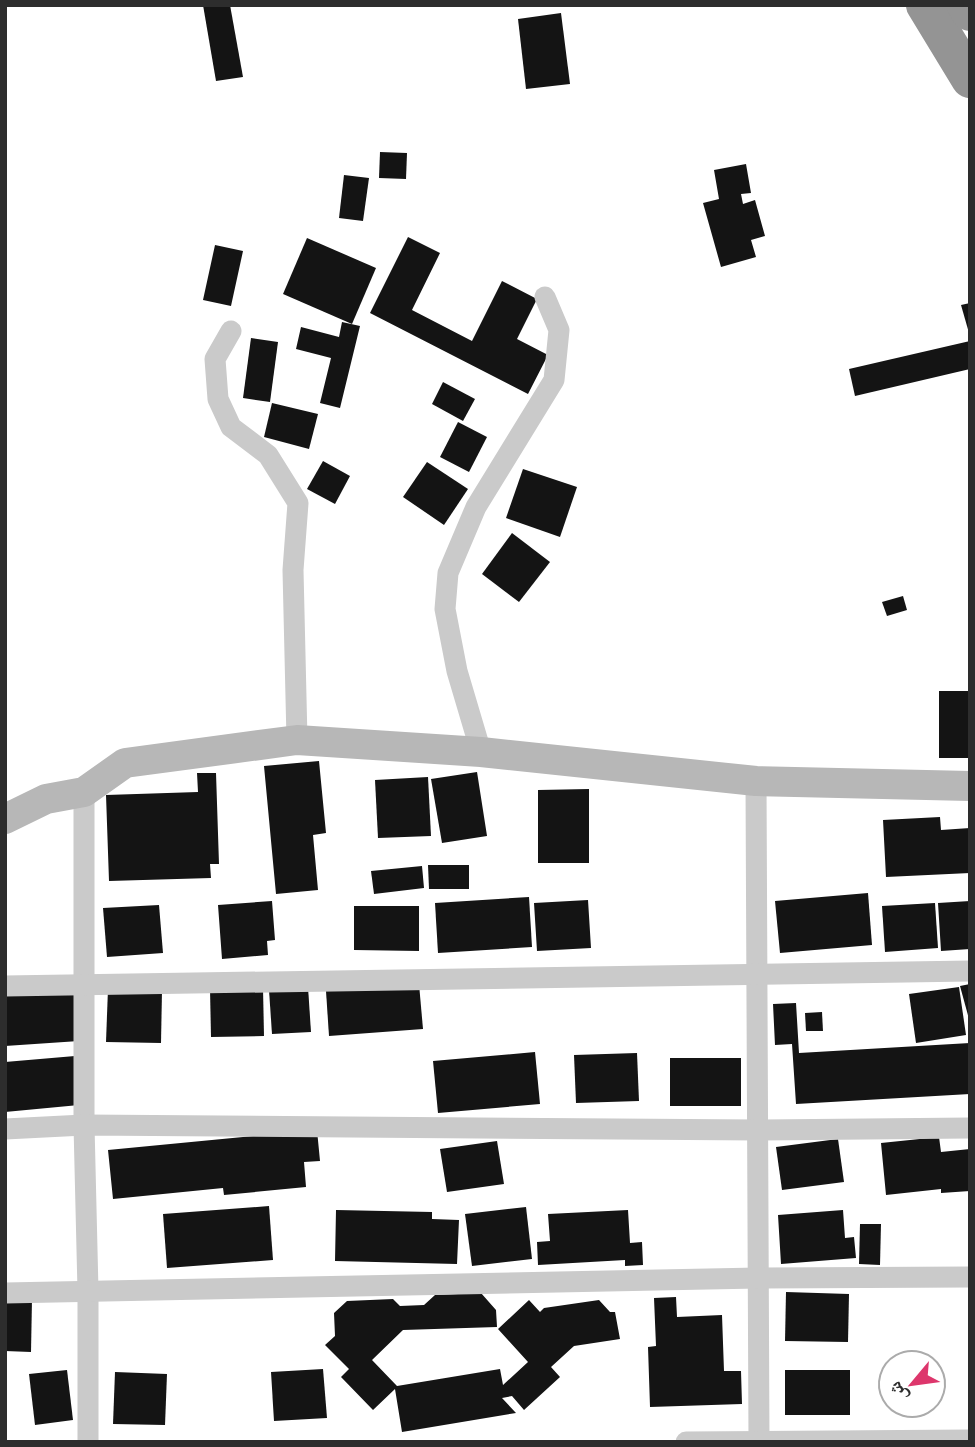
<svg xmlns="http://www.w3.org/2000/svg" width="975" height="1447" font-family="'Exo 2','Noto Naskh Arabic',sans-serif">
  <rect width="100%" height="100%" fill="#fff"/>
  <!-- building -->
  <g fill="#141414">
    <polygon points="203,5 230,5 243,77 216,81"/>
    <polygon points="561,13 570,84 526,89 518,19"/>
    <polygon points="380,152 407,153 406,179 379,178"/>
    <polygon points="746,164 751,193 741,194 743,204 755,200 765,236 751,240 756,257 721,267 703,203 719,199 714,170"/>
    <polygon points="344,175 369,178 363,221 339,218"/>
    <polygon points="408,237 440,253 412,310 472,341 502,281 537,299 517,339 548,355 528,394 370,313"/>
    <polygon points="307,238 376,268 352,324 283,294"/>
    <polygon points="215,245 243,251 231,306 203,300"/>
    <polygon points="970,303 970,333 969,333 961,305"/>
    <polygon points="342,322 360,326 340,408 320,403 331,358 296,349 301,327 339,337"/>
    <polygon points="251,338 278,342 270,402 243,398"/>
    <polygon points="970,341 970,369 855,396 849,369"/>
    <polygon points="443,382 475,399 463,421 432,404"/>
    <polygon points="272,403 318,414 309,449 264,437"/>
    <polygon points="458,422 487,437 469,472 440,457"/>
    <polygon points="323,461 350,476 335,504 307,489"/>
    <polygon points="427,462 468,489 444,525 403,497"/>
    <polygon points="523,469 577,487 560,537 506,518"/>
    <polygon points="512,533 550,562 519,602 482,574"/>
    <polygon points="903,596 907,610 887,616 882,602"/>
    <rect x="939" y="691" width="31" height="67"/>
    <polygon points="319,761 326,833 313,835 318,890 276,894 264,766"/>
    <polygon points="477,772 487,836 442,843 431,779"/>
    <polygon points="197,773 216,773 219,864 210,864 211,878 109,881 106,795 198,792"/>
    <polygon points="428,777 431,836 378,838 375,780"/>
    <polygon points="589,789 589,863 538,863 538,790"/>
    <polygon points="940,817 941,830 970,828 970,873 886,877 883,820"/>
    <polygon points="428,865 469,865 469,889 429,889"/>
    <polygon points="422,866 424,888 374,894 371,871"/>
    <polygon points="868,893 872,945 780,953 775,901"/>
    <polygon points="529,897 532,947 438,953 435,903"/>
    <polygon points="588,900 591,948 537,951 534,903"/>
    <polygon points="272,901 275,940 267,941 268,955 222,959 218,905"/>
    <polygon points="970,901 970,949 941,951 938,903"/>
    <polygon points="935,903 938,948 885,952 882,906"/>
    <polygon points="159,905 163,953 107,957 103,908"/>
    <polygon points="354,906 419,906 419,951 354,950"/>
    <polygon points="419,984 423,1029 329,1036 326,991"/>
    <polygon points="970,984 970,1019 969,1019 960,986"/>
    <polygon points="308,987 311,1032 272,1034 269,990"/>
    <polygon points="959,987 966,1035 916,1043 909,994"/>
    <polygon points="263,988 264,1036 211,1037 210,989"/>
    <polygon points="108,989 162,991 161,1043 106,1042"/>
    <polygon points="75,992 79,1041 5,1046 5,996"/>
    <polygon points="796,1003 799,1053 970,1043 970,1094 796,1104 792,1044 775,1045 773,1004"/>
    <polygon points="822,1012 823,1031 806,1031 805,1013"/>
    <polygon points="535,1052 540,1104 438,1113 433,1061"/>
    <polygon points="637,1053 639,1101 576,1103 574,1055"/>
    <polygon points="75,1056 79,1105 5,1112 5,1062"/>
    <rect x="670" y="1058" width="71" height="48"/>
    <polygon points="317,1130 320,1161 304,1162 306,1187 224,1195 223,1188 113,1199 108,1150"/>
    <polygon points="939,1137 941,1152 970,1149 970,1191 941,1193 941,1189 886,1195 881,1143"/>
    <polygon points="838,1139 844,1182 782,1190 776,1147"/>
    <polygon points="497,1141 504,1184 447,1192 440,1149"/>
    <polygon points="269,1206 273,1260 167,1268 163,1214"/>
    <polygon points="526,1207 532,1259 472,1266 465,1214"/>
    <polygon points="336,1210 432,1212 432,1219 459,1220 457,1264 335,1261"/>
    <polygon points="628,1210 630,1243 642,1242 643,1265 625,1266 625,1260 538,1265 537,1242 550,1241 548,1214"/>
    <polygon points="843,1210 845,1238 854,1237 856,1258 781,1264 778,1215"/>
    <polygon points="860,1224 881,1224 880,1265 859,1264"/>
    <polygon points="786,1292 849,1294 848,1342 785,1341"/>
    <polygon points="481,1293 496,1310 497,1327 403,1330 372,1360 397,1386 500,1369 503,1385 528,1362 498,1329 529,1300 540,1312 544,1308 599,1300 610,1312 615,1312 620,1339 574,1346 551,1367 560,1377 524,1410 512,1396 502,1398 516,1413 402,1432 395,1389 373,1410 341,1377 349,1369 325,1345 335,1336 334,1313 347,1301 393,1299 400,1306 424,1305 435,1295"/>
    <polygon points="676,1297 677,1317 722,1315 724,1371 741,1371 742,1404 650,1407 648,1347 656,1346 654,1298"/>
    <polygon points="5,1299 32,1299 31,1352 5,1351"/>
    <polygon points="323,1369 327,1418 274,1421 271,1372"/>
    <polygon points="67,1370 73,1420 35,1425 29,1374"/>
    <rect x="785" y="1370" width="65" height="45"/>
    <polygon points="115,1372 167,1374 165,1425 113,1424"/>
  </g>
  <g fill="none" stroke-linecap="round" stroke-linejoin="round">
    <!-- street -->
    <g stroke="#cacaca" stroke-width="21">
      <polyline points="231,331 215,359 218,399 231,427 268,455 298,503 293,570 297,740"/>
      <polyline points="481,752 457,671 445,609 448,573 476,507 554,380 559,330 545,297"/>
      <polyline points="756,781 759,1442"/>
      <polyline points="84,792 84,1125 88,1291 88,1442"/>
      <polyline points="5,986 970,971"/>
      <polyline points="5,1129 84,1125 758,1130 970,1128"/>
      <polyline points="5,1293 758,1278 970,1277"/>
      <polyline points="686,1442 970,1440"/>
    </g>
    <!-- secondary -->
    <polyline stroke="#b7b7b7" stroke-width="30" points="5,819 46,799 84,792 125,763 297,740 481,752 756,781 970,786"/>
    <!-- highway -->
    <g stroke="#949494" stroke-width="38">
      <polyline points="925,5 970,79"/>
      <polyline points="966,5 970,12"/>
    </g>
  </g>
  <!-- border -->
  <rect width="975" height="1447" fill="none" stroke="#2d2d2d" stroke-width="14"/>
  <!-- north arrow -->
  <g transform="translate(912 1384) rotate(241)"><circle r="33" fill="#ffffff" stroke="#ababab" stroke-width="2"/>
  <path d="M0-5L12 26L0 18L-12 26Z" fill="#dd366c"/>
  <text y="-10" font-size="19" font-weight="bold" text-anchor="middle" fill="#2d2d2d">ش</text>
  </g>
</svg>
